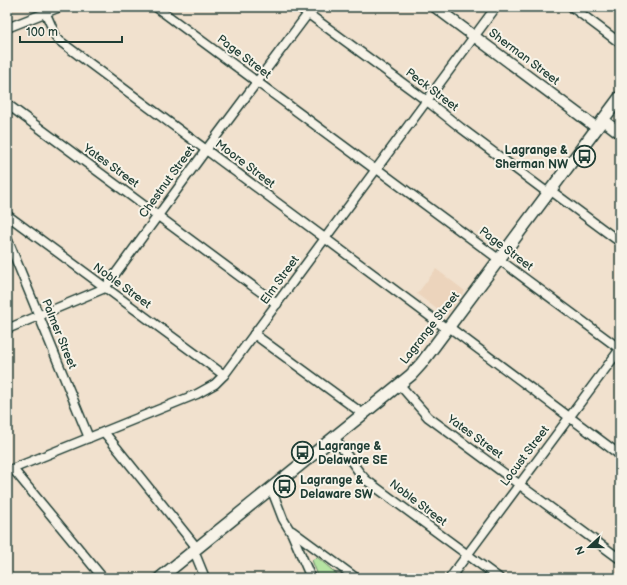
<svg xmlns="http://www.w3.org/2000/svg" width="627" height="585" font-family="'Balsamiq Sans',sans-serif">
  <rect width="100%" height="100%" fill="#f1e1ce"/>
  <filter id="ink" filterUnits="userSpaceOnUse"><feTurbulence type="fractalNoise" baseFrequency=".025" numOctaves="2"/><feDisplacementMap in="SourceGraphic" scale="8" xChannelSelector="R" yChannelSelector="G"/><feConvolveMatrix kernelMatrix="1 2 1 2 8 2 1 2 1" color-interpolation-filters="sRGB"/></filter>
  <g filter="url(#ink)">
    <!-- built -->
    <polygon fill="#ecd4bc" points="436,269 465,291 446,316 417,294"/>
    <!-- green -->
    <polygon fill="#b5e3a2" stroke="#6a906b" points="317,557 339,576 337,578 319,578 312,560"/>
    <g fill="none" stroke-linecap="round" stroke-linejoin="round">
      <defs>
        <g id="minor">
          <polyline points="43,7 57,39 447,329"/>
          <polyline points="156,7 376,170"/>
          <polyline points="299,7 427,101 461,128 548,193"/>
          <polyline points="572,7 620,43"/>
          <polyline points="7,28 60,7"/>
          <polyline points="7,104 277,304"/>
          <polyline points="377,169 620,349"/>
          <polyline points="550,190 620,242"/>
          <polyline points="7,215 224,375"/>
          <polyline points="7,238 89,438"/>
          <polyline points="449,327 620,455"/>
          <polyline points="7,329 105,288 206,150 313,7"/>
          <polyline points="254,334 363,414"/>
          <polyline points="399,384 428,417 620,559"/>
          <polyline points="104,432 197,548"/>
          <polyline points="334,437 359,472 366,480 499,578"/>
          <polyline points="13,469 103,578"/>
          <polyline points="7,471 197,394 215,384 224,375 496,7"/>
          <polyline points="271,488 283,519 292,534 311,578"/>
          <polyline points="292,531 356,578"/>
          <polyline points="194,551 205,578"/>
          <polyline points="450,578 620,349"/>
        </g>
        <g id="tertiary">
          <polyline points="435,7 597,128"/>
          <polyline points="603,120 620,133"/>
        </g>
        <polyline id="secondary" points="160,578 363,414 411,375 421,364 620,97"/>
      </defs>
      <!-- minor casing -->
      <use href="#minor" stroke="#1f3d34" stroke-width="11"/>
      <!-- tertiary casing -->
      <use href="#tertiary" stroke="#1f3d34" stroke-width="13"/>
      <!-- secondary casing -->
      <use href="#secondary" stroke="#1f3d34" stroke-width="14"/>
      <!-- minor -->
      <use href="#minor" stroke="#f7f3e8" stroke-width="8"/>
      <!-- tertiary -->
      <use href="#tertiary" stroke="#f7f3e8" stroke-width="10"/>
      <!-- secondary -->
      <use href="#secondary" stroke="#f7f3e8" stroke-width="11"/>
    </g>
  </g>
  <!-- icons -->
  <defs>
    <symbol id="bus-ring" viewBox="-11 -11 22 22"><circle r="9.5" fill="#f7f3e8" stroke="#1f3d34" stroke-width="1.5"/><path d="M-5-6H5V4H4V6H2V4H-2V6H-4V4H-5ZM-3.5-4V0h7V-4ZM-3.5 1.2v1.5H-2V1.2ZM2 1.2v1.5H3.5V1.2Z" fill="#1f3d34"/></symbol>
  </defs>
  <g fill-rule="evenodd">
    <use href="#bus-ring" x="572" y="144" width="25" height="25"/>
    <use href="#bus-ring" x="290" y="440" width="25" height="25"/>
    <use href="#bus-ring" x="272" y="474" width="25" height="25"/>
  </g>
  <g text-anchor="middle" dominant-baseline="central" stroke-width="4" stroke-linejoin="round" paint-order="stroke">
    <!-- street labels -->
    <g font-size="12" fill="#1f3d34" stroke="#f7f3e8">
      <text transform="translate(244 57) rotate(37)">Page Street</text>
      <text transform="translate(524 57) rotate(37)">Sherman Street</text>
      <text transform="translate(432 90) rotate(37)">Peck Street</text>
      <text transform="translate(245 164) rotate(37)">Moore Street</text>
      <text transform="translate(111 166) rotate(36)">Yates Street</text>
      <text transform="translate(167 182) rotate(-54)">Chestnut Street</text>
      <text transform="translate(506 249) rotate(37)">Page Street</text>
      <text transform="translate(280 280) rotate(-54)">Elm Street</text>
      <text transform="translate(122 286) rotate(36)">Noble Street</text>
      <text transform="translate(430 328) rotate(-52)">Lagrange Street</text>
      <text transform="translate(59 334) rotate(68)">Palmer Street</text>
      <text transform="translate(475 437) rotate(36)">Yates Street</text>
      <text transform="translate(525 456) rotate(-53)">Locust Street</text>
      <text transform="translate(418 503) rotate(37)">Noble Street</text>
    </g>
    <!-- poi labels -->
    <g font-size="12" font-weight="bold" fill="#1f3d34" stroke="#f7f3e8" text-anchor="start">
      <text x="568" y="150" text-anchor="end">Lagrange &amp;<tspan x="568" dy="14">Sherman NW</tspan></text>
      <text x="318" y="446">Lagrange &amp;<tspan x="318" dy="14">Delaware SE</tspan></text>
      <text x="300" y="480">Lagrange &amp;<tspan x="300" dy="14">Delaware SW</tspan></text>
    </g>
  </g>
  <!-- margin -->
  <rect width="627" height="585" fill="none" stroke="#f7f3e8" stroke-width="24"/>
  <rect x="12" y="12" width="603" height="561" fill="none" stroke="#1f3d34" stroke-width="1.5" filter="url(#ink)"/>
  <!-- north arrow -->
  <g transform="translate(589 547) rotate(249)" stroke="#f7f3e8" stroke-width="3" paint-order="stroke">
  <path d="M0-3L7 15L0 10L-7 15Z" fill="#1f3d34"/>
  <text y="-6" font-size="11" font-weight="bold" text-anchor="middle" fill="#1f3d34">N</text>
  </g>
  <!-- scale -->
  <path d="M20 36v6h102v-6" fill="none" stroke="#1f3d34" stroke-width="2"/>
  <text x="26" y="36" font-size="12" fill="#1f3d34" stroke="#f7f3e8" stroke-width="3" paint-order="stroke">100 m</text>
</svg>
